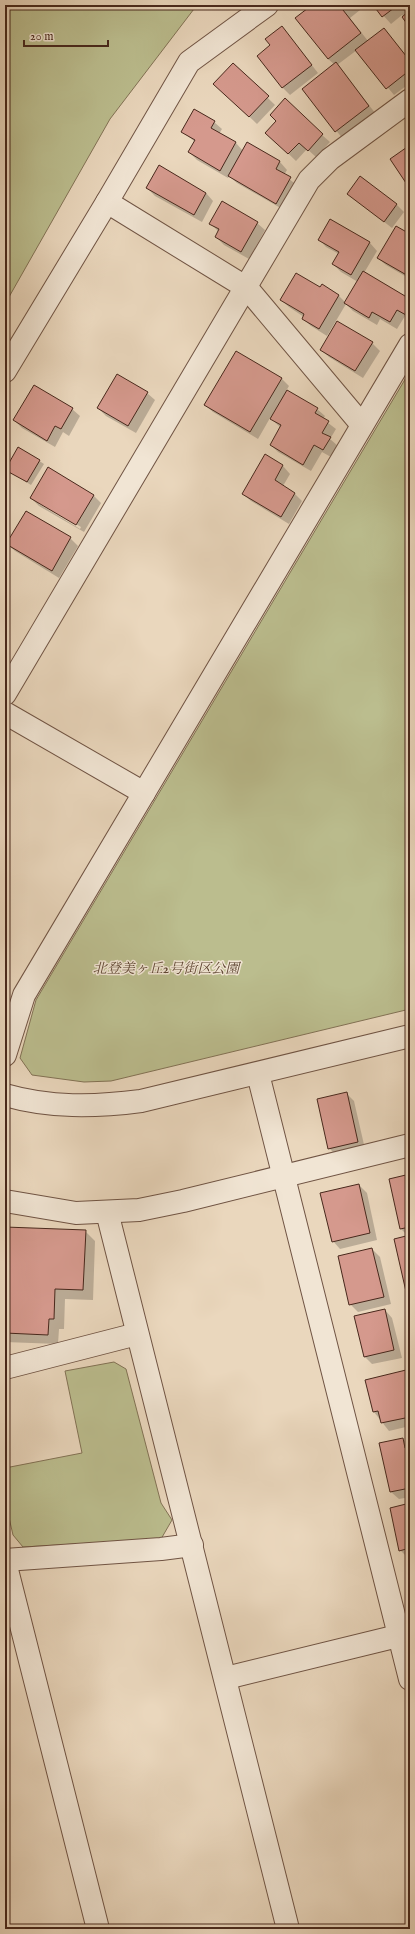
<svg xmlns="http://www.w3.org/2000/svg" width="415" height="1934" font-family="'IM FELL English','Noto Serif JP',serif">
  <rect width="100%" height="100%" fill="#ead7bd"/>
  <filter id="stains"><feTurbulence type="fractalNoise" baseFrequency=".005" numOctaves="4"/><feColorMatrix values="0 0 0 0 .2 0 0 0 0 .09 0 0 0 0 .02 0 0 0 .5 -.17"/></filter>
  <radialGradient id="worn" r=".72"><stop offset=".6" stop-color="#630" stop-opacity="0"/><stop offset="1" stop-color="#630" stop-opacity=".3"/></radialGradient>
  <!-- green -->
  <g fill="#bbbd8e" stroke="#827255">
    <polygon points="5,5 197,5 110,119 5,304"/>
    <polygon points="410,371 410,1009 111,1081 84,1082 32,1075 20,1058 36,1000"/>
    <polygon points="114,1362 126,1369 161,1503 172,1520 161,1539 23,1547 13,1535 5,1500 5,1468 82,1453 65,1371"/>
  </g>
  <!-- shadow -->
  <g fill="#0003" fill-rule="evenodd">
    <polygon points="314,5 357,5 360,10 350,18 368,41 384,29 410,60 410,83 394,95 357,50 337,65 376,114 343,139 303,89 334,64 328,59"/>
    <polygon points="374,5 410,5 410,26 402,15 391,24"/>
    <polygon points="282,27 318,73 290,95 282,87 272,46"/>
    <polygon points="233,64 275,105 257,124 222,91"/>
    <polygon points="214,122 222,129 219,134 236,143 243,151 247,144 280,162 287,170 284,175 298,186 284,210 237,183 229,176 228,178 197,160 189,152 195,142 183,132"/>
    <polygon points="267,133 322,135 330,142 316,157 307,149 296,161"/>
    <polygon points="147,188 206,193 213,201 202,222 155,196"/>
    <polygon points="348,194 397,205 404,212 392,228"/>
    <polygon points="330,220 370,243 377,251 364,273 410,300 410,319 405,316 397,329 380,319 377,325 353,311 346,304 327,336 311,326 303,319 304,317 289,307 281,300 321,288 339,296 346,303 358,282 341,272 333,264 339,254 326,247 319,239"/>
    <polygon points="210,223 257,223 265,230 249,259 224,245 216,237 219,232"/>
    <polygon points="410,236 410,279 386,265 378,258"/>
    <polygon points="372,343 380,351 363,378 329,357 321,350"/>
    <polygon points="281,378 289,386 286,391 317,409 325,416 323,419 336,429 330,439 338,446 331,457 322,452 311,471 278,452 271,445 281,428 270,418 258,439 213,412 205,405"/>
    <polygon points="147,393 155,400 136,433 106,416 98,408"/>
    <polygon points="72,409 80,416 69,436 63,432 55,447 22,428 14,420"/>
    <polygon points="19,448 44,464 31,485 7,470"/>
    <polygon points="265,456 283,466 290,474 283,486 295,494 302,501 289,524 251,501 243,494"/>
    <path d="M93 495 101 503 84 532 39 506 31 498ZM39 502 81 527 80 529 39 504Z"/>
    <polygon points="26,512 70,538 78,546 59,578 15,551 7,544"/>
    <polygon points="346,1093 354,1101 365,1149 337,1156 329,1148"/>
    <polygon points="410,1175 410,1298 408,1296 409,1237 401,1229"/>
    <polygon points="359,1185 367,1193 377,1240 340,1249 333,1241"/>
    <polygon points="5,1228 85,1231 95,1241 93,1300 65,1299 64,1329 59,1329 58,1344 5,1342"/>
    <polygon points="372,1249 380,1257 391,1304 358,1312 350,1304"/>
    <polygon points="385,1310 392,1318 402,1358 372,1364 365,1357"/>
    <polygon points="406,1371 410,1376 410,1426 389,1431 374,1412 366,1380"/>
    <polygon points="403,1439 410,1446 410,1497 399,1499 391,1492"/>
    <polygon points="410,1504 410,1557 408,1558 400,1550"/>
  </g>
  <!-- building -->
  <g fill="#d5998d" stroke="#48281c">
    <polygon points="312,5 349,5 343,10 361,33 328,59 295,18"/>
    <polygon points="373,5 398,5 382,17"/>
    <polygon points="410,10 410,28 402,17"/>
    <polygon points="282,26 312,65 282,88 257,56 270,45 265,39"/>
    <polygon points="384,28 410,61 410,70 386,89 355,50"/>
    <polygon points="336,62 369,106 335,132 302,89"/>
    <polygon points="233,63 269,96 249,117 213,84"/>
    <polygon points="285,98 323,134 308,151 299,143 288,154 265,133 276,121 270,115"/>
    <polygon points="194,109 215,121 211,128 236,142 220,171 188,152 195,140 181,132"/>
    <polygon points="247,142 280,161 276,169 291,177 276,204 228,176"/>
    <polygon points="410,145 410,189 390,159"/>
    <polygon points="159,165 206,193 194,215 146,188"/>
    <polygon points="360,176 397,204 384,222 347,194"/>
    <polygon points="222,201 258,222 241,252 215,237 219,229 209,224"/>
    <polygon points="330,219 370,242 351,275 332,264 339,252 318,240"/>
    <polygon points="396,226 410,234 410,277 377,258"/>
    <polygon points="363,271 410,299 410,308 406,315 397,310 390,322 372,312 369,318 344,303"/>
    <polygon points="296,273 320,287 322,284 339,295 319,329 302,319 304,314 280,300"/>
    <polygon points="337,321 373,342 355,371 320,350"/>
    <polygon points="236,351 282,378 250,432 204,405"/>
    <polygon points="117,374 148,392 128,426 97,408"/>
    <polygon points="34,385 73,408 61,429 55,426 47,441 13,420"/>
    <polygon points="287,390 318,408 315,413 329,421 322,433 331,437 323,450 314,445 303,465 270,445 281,425 270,419"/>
    <polygon points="18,447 40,460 27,482 5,470"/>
    <polygon points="265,454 283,465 275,480 295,493 281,517 242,494"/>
    <polygon points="48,467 94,495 76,525 30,498"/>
    <polygon points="26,511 71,537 52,571 6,544"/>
    <polygon points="347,1092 358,1142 328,1149 317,1099"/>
    <polygon points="410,1174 410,1227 400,1229 389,1179"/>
    <polygon points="359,1184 370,1233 332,1242 320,1193"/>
    <polygon points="5,1227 86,1230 83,1290 55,1289 54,1319 49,1319 48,1335 5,1333"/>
    <polygon points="410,1235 410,1296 407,1296 394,1239"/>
    <polygon points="372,1248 384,1297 349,1305 338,1256"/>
    <polygon points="385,1309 394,1350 364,1357 354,1316"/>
    <polygon points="406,1370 410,1388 410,1404 408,1404 410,1417 381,1423 378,1411 373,1412 365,1380"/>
    <polygon points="403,1438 405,1448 410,1447 410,1488 390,1492 379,1443"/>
    <polygon points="410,1503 410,1548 399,1551 390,1508"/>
  </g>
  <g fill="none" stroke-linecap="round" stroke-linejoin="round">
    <defs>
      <g id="minor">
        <polyline points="107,202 247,288 362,425"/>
        <polyline points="5,371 107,202 189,62 267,5"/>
        <polyline points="5,694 309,180 330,159 410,100"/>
        <polyline points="5,713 144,793"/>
        <polyline points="5,1055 24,995 410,345"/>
        <polyline points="258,1074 410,1679"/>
        <path d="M5 1095C50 1108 95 1107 141 1101L410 1036"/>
        <polyline points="5,1201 76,1213 139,1210 183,1201 410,1145"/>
        <polyline points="107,1212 288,1929"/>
        <polyline points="5,1368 137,1334"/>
        <polyline points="5,1560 161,1549 192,1545"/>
        <polyline points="5,1562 98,1929"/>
        <polyline points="226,1678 410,1633"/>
      </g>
    </defs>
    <!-- minor casing -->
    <use href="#minor" stroke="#705444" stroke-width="24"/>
    <!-- minor -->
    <use href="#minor" stroke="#f1e5d4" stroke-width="22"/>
  </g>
  <g text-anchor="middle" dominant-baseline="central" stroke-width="3" stroke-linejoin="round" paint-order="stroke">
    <!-- park labels -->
    <g font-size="14" font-style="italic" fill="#5f4633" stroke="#f1e5d4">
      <text x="166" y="969">北登美ヶ丘2号街区公園</text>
    </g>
  </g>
  <!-- margin -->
  <rect width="415" height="1934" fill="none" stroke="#ead7bd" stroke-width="20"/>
  <rect x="6" y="6" width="403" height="1922" fill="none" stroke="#48281c" stroke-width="2"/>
  <rect x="10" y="10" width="395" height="1914" fill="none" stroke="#48281c"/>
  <!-- scale -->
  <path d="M24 40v6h84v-6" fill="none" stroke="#48281c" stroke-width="2"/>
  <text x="30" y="40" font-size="12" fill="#48281c" stroke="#f1e5d4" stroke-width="3" paint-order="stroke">20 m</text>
  <rect width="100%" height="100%" filter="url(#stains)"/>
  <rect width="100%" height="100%" fill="url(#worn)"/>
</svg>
